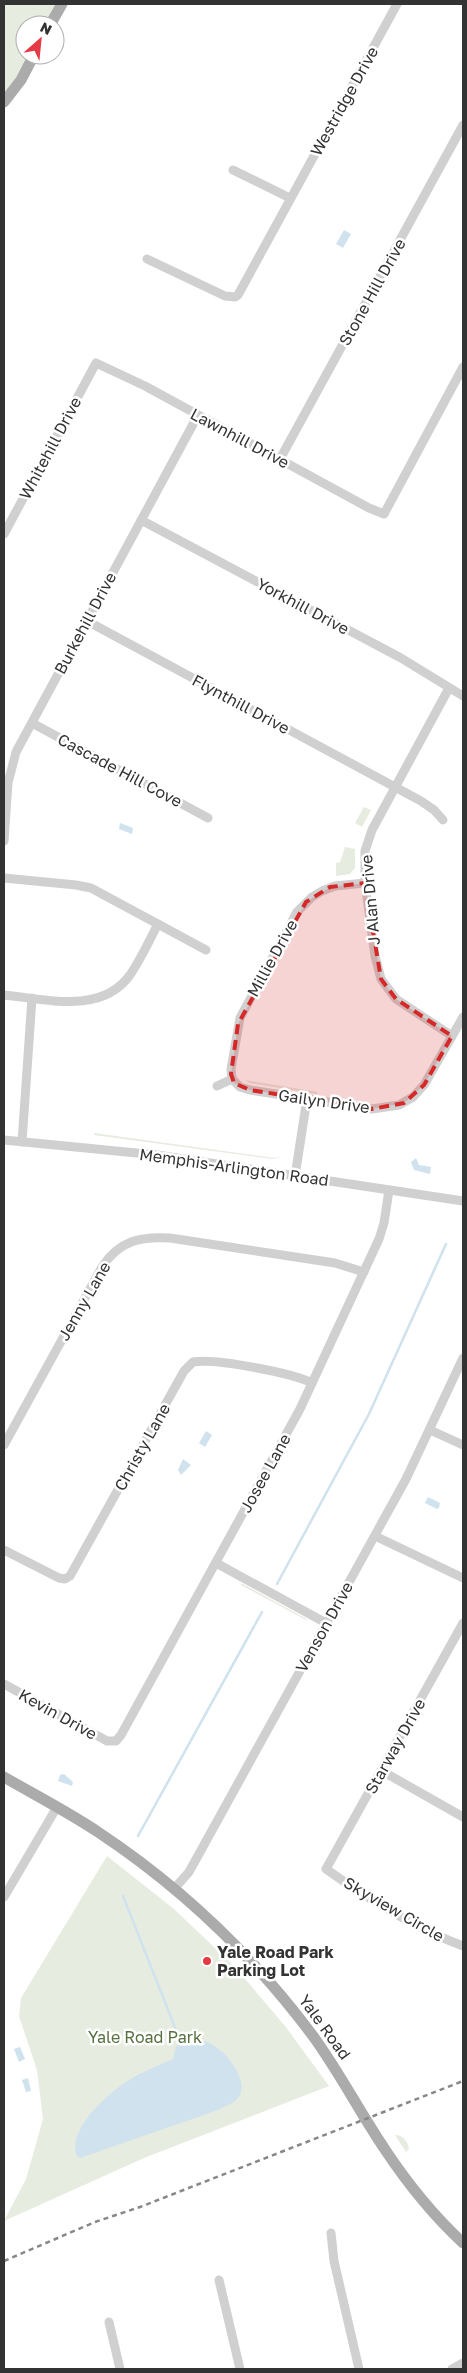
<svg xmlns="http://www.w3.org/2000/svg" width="467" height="2373" font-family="'Golos Text',sans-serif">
  <rect width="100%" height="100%" fill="#fff"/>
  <!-- green -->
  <g fill="#e6ecdf">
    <polygon points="4,4 62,4 50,25 25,25 25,55 33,55 4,105"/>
    <polygon points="364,807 371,810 362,827 355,823"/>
    <polygon points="345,847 355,849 355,868 350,874 336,876 336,863 340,862"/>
    <polygon points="245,1080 318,1092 317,1094 249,1083"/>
    <polygon points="94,1133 274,1158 283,1157 273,1159 94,1135"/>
    <polygon points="241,1583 305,1618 308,1621 241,1585"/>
    <polygon points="107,1856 174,1909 235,1967 285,2026 329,2086 144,2158 4,2221 26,2179 43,2119 37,2070 19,2016 21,1998"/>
    <path d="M395 2135C403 2135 407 2141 409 2148L406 2152Z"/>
  </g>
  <!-- water -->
  <g fill="#cfe2ee">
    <polygon points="344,230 351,234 343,248 336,244"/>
    <polygon points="120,823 133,828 132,834 119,829"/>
    <polygon points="416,1158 419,1165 431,1167 430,1174 414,1170 411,1162"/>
    <polygon points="206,1431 212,1435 205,1447 199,1443"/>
    <polygon points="183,1459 191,1465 181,1475 178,1470"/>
    <polygon points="428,1497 440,1503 439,1508 437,1509 425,1503"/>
    <polygon points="64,1774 73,1782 72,1786 58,1781 60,1775"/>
    <path d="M203 2041C220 2043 249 2077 240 2095 236 2103 225 2106 218 2110L80 2158 77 2156C66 2126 117 2085 140 2074 151 2068 162 2064 173 2059L176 2046Z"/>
    <polygon points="20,2047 25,2059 19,2062 14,2049"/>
    <polygon points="28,2078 31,2091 26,2092 22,2080"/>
  </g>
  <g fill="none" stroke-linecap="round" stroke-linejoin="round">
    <!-- stream -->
    <g stroke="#cfe2ee" stroke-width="2.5">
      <polyline points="277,1584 369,1414 446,1244"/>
      <polyline points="138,1836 262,1612"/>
      <polyline points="123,1896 182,2045"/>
    </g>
    <!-- minor -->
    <g stroke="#d0d0d0" stroke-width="9">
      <polyline points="233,170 290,198"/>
      <polyline points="147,259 225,296 235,297 238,295 397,4"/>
      <polyline points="280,459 463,125"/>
      <polyline points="141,520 401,658 463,696"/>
      <polyline points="4,534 96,363 145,386 369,508 384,514 463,367"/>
      <polyline points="87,621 421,801 434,810 443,820"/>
      <polyline points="449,688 372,830 365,851 365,883 375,956 381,979 396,999 452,1036"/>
      <polyline points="32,723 208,818"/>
      <polyline points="4,841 8,783 16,752 198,415"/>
      <polyline points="4,878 76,885 91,888 206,950"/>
      <path d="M4 995C46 999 101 1015 130 975 141 959 149 941 158 924"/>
      <polyline points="232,1079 240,1087 250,1090 372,1109 399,1105 413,1097 424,1085 463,1017"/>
      <polyline points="232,1079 231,1069 240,1018 297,912 312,897 322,891 335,886 365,883"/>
      <polyline points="217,1086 232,1079"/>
      <polyline points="4,1140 157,1155 463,1201"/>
      <polyline points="22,1142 32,998"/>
      <polyline points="295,1176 307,1099"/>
      <polyline points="430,1430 463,1445"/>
      <path d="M4 1445 102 1267C119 1241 140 1236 170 1238L335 1263 364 1272"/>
      <polyline points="375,1536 463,1578"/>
      <path d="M4 1550 59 1578 65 1579 70 1576 184 1371 193 1362C215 1358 292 1373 312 1383"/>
      <polyline points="216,1563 326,1623"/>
      <path d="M463 1623 326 1869C368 1899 415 1928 463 1946"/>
      <polyline points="4,1684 107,1741 116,1741 121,1735 300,1409 379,1239 384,1223 389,1190"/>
      <polyline points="382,1771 463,1817"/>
      <polyline points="174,1889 189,1872 406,1479 463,1358"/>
      <polyline points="4,1897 57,1807"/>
      <polyline points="331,2233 334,2261 359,2369"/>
      <polyline points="219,2280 240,2369"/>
      <polyline points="109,2322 120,2369"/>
      <polyline points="452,2369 463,2363"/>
    </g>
    <!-- major -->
    <g stroke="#ababab" stroke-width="11">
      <polyline points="50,25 62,4"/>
      <polyline points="4,102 21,80 34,55"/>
      <path d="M4 1777C35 1795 68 1812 98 1832 181 1887 254 1957 313 2036 340 2073 360 2113 386 2151 408 2184 434 2216 463 2243"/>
    </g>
    <!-- rail -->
    <polyline stroke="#888" stroke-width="2.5" stroke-dasharray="5 4" stroke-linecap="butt" points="4,2261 95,2222 140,2207 463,2081"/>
  </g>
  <!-- marked area -->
  <path fill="#d62828" fill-opacity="0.2" stroke="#d62828" stroke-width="4" stroke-dasharray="10 6" stroke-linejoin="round" d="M365 883 381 979 396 999 452 1036 424 1085 404 1103 372 1109 250 1090 234 1083 231 1074 238 1024 306 902 330 887Z"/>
  <!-- markers -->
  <circle fill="#e63946" stroke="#fff" stroke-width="2" cx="207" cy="1961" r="5"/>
  <g text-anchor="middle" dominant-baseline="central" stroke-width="5" stroke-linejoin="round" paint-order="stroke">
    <!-- street labels -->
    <g font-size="16" fill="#333" stroke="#fff">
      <text transform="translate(344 101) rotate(-61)">Westridge Drive</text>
      <text transform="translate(372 292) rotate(-61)">Stone Hill Drive</text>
      <text transform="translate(240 438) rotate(28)">Lawnhill Drive</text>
      <text transform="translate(50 448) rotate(-62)">Whitehill Drive</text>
      <text transform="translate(303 606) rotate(28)">Yorkhill Drive</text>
      <text transform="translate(85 623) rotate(-62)">Burkehill Drive</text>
      <text transform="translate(241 704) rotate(28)">Flynthill Drive</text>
      <text transform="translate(120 770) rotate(28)">Cascade Hill Cove</text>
      <text transform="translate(370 900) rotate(-95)">J Alan Drive</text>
      <text transform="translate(272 958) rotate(-61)">Millie Drive</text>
      <text transform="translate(324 1101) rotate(8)">Gailyn Drive</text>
      <text transform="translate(234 1167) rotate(8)">Memphis-Arlington Road</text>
      <text transform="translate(84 1301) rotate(-60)">Jenny Lane</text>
      <text transform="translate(142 1447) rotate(-61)">Christy Lane</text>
      <text transform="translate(265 1473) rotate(-61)">Josee Lane</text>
      <text transform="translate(324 1627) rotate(-61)">Venson Drive</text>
      <text transform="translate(58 1714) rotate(29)">Kevin Drive</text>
      <text transform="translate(395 1746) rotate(-61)">Starway Drive</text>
      <text transform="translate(394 1909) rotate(30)">Skyview Circle</text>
      <text transform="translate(325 2027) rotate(54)">Yale Road</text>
    </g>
    <!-- poi labels -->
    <g font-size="16" font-weight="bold" fill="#333" stroke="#fff" text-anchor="start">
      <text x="217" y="1952">Yale Road Park<tspan x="217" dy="18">Parking Lot</tspan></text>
    </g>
    <!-- park labels -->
    <g font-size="16" fill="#56703f" stroke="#fff">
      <text x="145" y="2037">Yale Road Park</text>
    </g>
  </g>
  <!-- border -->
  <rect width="467" height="2373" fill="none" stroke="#333333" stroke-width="10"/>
  <!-- north arrow -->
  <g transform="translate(40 40) rotate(27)"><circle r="24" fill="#ffffff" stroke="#adadad"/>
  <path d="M0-4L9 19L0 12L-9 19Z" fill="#e63946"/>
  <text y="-8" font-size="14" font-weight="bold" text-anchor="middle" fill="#333333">N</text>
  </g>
</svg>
